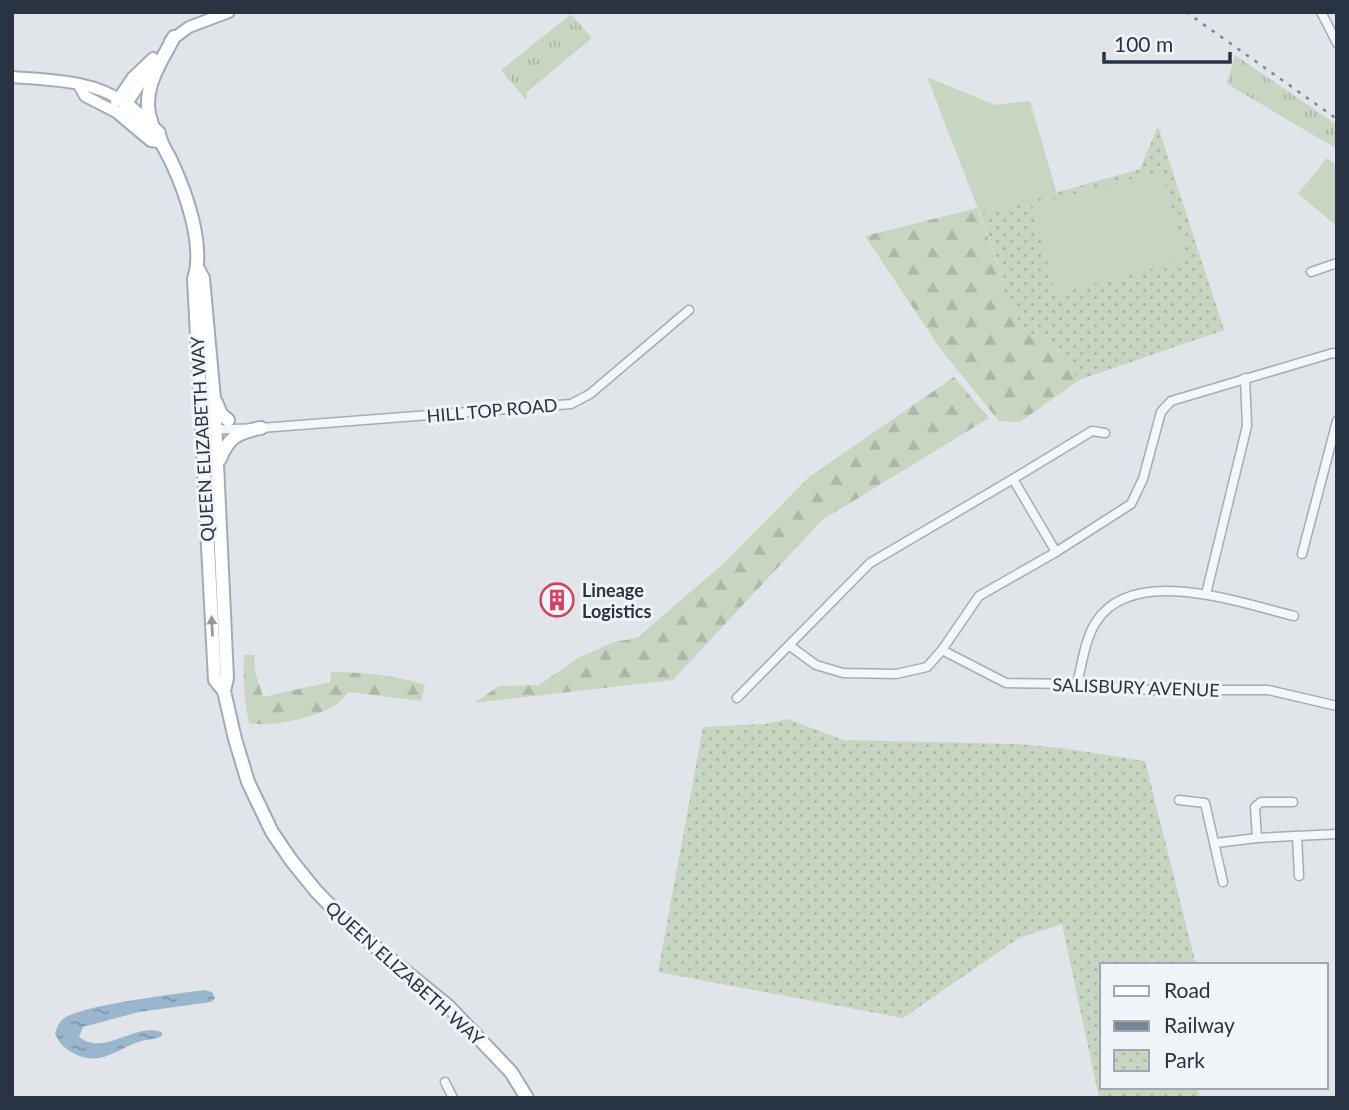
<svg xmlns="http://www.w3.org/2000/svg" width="1349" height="1110" font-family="Lato,sans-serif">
  <defs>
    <pattern id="grass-tufts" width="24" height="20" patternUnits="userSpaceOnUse" patternTransform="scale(1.75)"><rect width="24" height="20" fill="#c8d5c1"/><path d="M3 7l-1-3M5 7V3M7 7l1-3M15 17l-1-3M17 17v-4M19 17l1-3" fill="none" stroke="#acb7a7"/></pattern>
    <pattern id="forest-firs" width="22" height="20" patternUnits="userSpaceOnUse" patternTransform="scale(1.75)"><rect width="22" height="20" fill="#c8d5c1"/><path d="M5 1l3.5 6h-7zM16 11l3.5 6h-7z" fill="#acb7a7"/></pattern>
    <pattern id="park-dots" width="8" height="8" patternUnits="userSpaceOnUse" patternTransform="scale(1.75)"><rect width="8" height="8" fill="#c8d5c1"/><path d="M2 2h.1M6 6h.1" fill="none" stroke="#acb7a7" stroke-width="1.8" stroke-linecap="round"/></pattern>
    <pattern id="water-ripples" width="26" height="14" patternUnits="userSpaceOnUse" patternTransform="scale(1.75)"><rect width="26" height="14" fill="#9ab6cc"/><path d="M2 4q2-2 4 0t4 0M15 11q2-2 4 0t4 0" fill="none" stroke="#7e95a7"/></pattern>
  </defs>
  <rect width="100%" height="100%" fill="#e1e5ea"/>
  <!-- grass -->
  <g fill="url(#grass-tufts)">
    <polygon points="571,14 592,38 527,92 526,100 501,70"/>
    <polygon points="1235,55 1337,125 1337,149 1227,84"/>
  </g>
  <!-- forest -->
  <g fill="url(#forest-firs)">
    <polygon points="977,208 1022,330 1050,342 1079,380 1020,422 999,421 942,351 865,236"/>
    <polygon points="954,377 989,418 822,520 673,680 474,703 499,686 539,685 578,658 614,642 637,638 723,564 809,477"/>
    <path d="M244 655H254L255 671 263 697 330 682 331 672C364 672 394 675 425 685L421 701 349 692C345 696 341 702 337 704 319 717 270 728 249 723 244 700 243 678 244 655Z"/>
  </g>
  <!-- park -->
  <g fill="url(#park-dots)">
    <polygon points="1158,126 1224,330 1079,380 1050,342 1022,330 980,214 1140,169"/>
    <polygon points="787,719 844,740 1019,744 1062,748 1145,761 1196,965 1102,965 1102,1087 1198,1087 1200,1098 1099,1098 1062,924 1019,938 903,1018 658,972 703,727 765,724"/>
  </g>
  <!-- pitch -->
  <g fill="#c8d5c1">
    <polygon points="927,77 995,105 1030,101 1057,194 980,214"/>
    <polygon points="1327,158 1337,166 1337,226 1298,194"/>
    <polygon points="1162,171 1186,260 1056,294 1032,205"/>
  </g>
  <!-- water -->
  <path fill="url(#water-ripples)" d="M204 990 212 992 215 998 211 1002 139 1012 83 1027 79 1037C105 1057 134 1022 162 1032V1036C156 1040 149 1039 141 1041 116 1049 100 1068 73 1053 64 1048 59 1043 55 1033 57 1028 58 1023 63 1019 81 1005 176 994 204 990Z"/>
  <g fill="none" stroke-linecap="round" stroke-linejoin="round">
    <defs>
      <g id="street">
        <polyline points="1321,12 1337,43"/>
        <polyline points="1311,272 1337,263"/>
        <polyline points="201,430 261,428 571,404 590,394 689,310"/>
        <polyline points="1056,552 1013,479 1092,431 1105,433"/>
        <polyline points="1302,554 1337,421"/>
        <polyline points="1206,594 1247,426 1245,378"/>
        <polyline points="790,646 816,665 843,673 896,674 927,667 942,650 979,596 1056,552 1131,504 1143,479 1161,412 1171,401 1333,353 1337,354"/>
        <polyline points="942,650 1006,683 1077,684 1150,690 1268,690 1337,706"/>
        <path d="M1077 684C1082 664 1085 639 1096 622 1133 564 1241 603 1294 616"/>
        <polyline points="737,698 870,563 1013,479"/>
        <polyline points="1179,800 1205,803 1223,882"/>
        <polyline points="1297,836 1299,876"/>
        <polyline points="1257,838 1255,807 1261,802 1293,802"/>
        <polyline points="1216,843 1257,838 1337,834"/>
        <polyline points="445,1082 453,1098"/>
      </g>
      <g id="secondary">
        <polyline points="170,41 189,27 229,12"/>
        <path d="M12 77C52 80 94 80 127 104"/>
        <polyline points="79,85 85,96 120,114 156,60"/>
        <polyline points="116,102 133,77 153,58"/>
      </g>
      <g id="primary">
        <path d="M127 104 159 133C160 144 168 153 172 163 186 193 205 246 194 279L215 680 224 691 235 739 248 782 272 832 291 860 316 891 351 927 448 1006 511 1072 527 1098"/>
        <polyline points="120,114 151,140 159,141"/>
        <path d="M152 124C139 92 160 64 174 37"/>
        <polyline points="198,269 203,278 214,399 227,678 224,691"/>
        <polyline points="216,402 221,414 228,420"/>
        <path d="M220 459C228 437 239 432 261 428"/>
      </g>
    </defs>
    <!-- street casing -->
    <use href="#street" stroke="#a6acb5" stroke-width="11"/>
    <!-- secondary casing -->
    <use href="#secondary" stroke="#a6acb5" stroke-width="14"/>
    <!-- primary casing -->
    <use href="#primary" stroke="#9fabb7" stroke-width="16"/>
    <!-- street -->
    <use href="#street" stroke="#f4f6f8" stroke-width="8"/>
    <!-- secondary -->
    <use href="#secondary" stroke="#fff" stroke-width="10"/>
    <!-- primary -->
    <use href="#primary" stroke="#fff" stroke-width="12"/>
    <!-- rail -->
    <polyline stroke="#798695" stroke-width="2.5" stroke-dasharray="3.5 7" stroke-linecap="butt" points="1186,12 1337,119"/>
  </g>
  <!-- one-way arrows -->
  <defs><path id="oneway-solid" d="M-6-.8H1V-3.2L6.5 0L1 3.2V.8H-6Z" transform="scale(1.75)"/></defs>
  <use fill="#949aa1" href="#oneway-solid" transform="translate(212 626) rotate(-93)"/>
  <!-- icons -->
  <defs>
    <symbol id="building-ring" viewBox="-11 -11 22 22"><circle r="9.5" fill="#f1f4f8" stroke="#d64062" stroke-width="1.5"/><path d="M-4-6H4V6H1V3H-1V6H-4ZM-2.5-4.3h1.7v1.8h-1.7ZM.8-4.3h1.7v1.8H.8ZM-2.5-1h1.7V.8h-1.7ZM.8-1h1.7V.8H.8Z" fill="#d64062"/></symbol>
  </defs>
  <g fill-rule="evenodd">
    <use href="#building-ring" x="538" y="581" width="38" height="38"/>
  </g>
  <g text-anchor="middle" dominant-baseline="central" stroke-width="6" stroke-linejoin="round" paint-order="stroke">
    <!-- street labels -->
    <g font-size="18" fill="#283443" stroke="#f1f4f8">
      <text transform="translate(492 410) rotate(-5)">HILL TOP ROAD</text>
      <text transform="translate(202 439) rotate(-93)">QUEEN ELIZABETH WAY</text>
      <text transform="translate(1136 687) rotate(2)">SALISBURY AVENUE</text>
      <text transform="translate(405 973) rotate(42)">QUEEN ELIZABETH WAY</text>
    </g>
    <!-- poi labels -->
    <g font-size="18" font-weight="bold" fill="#283443" stroke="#f1f4f8" text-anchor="start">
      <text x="582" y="590">Lineage<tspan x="582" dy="21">Logistics</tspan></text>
    </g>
  </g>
  <!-- border -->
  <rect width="1349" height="1110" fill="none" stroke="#283443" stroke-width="28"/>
  <!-- legend -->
  <rect x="1100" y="963" width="228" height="126" fill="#f1f4f8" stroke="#a1a7b0" stroke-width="2"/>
  <rect x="1114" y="986" width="35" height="10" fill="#ffffff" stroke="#a1a7b0" stroke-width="2"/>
  <text x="1164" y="998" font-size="21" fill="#283443">Road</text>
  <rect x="1114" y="1021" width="35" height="10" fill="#798695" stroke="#a1a7b0" stroke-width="2"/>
  <text x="1164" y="1033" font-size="21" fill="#283443">Railway</text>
  <rect x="1114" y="1050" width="35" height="21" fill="url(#park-dots)" stroke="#a1a7b0" stroke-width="2"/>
  <text x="1164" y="1068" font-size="21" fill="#283443">Park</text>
  <!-- scale -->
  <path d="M1104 52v10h126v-10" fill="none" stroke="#283443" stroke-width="3.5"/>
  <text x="1114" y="52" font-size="21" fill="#283443" stroke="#f1f4f8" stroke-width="5" paint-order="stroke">100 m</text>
</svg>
